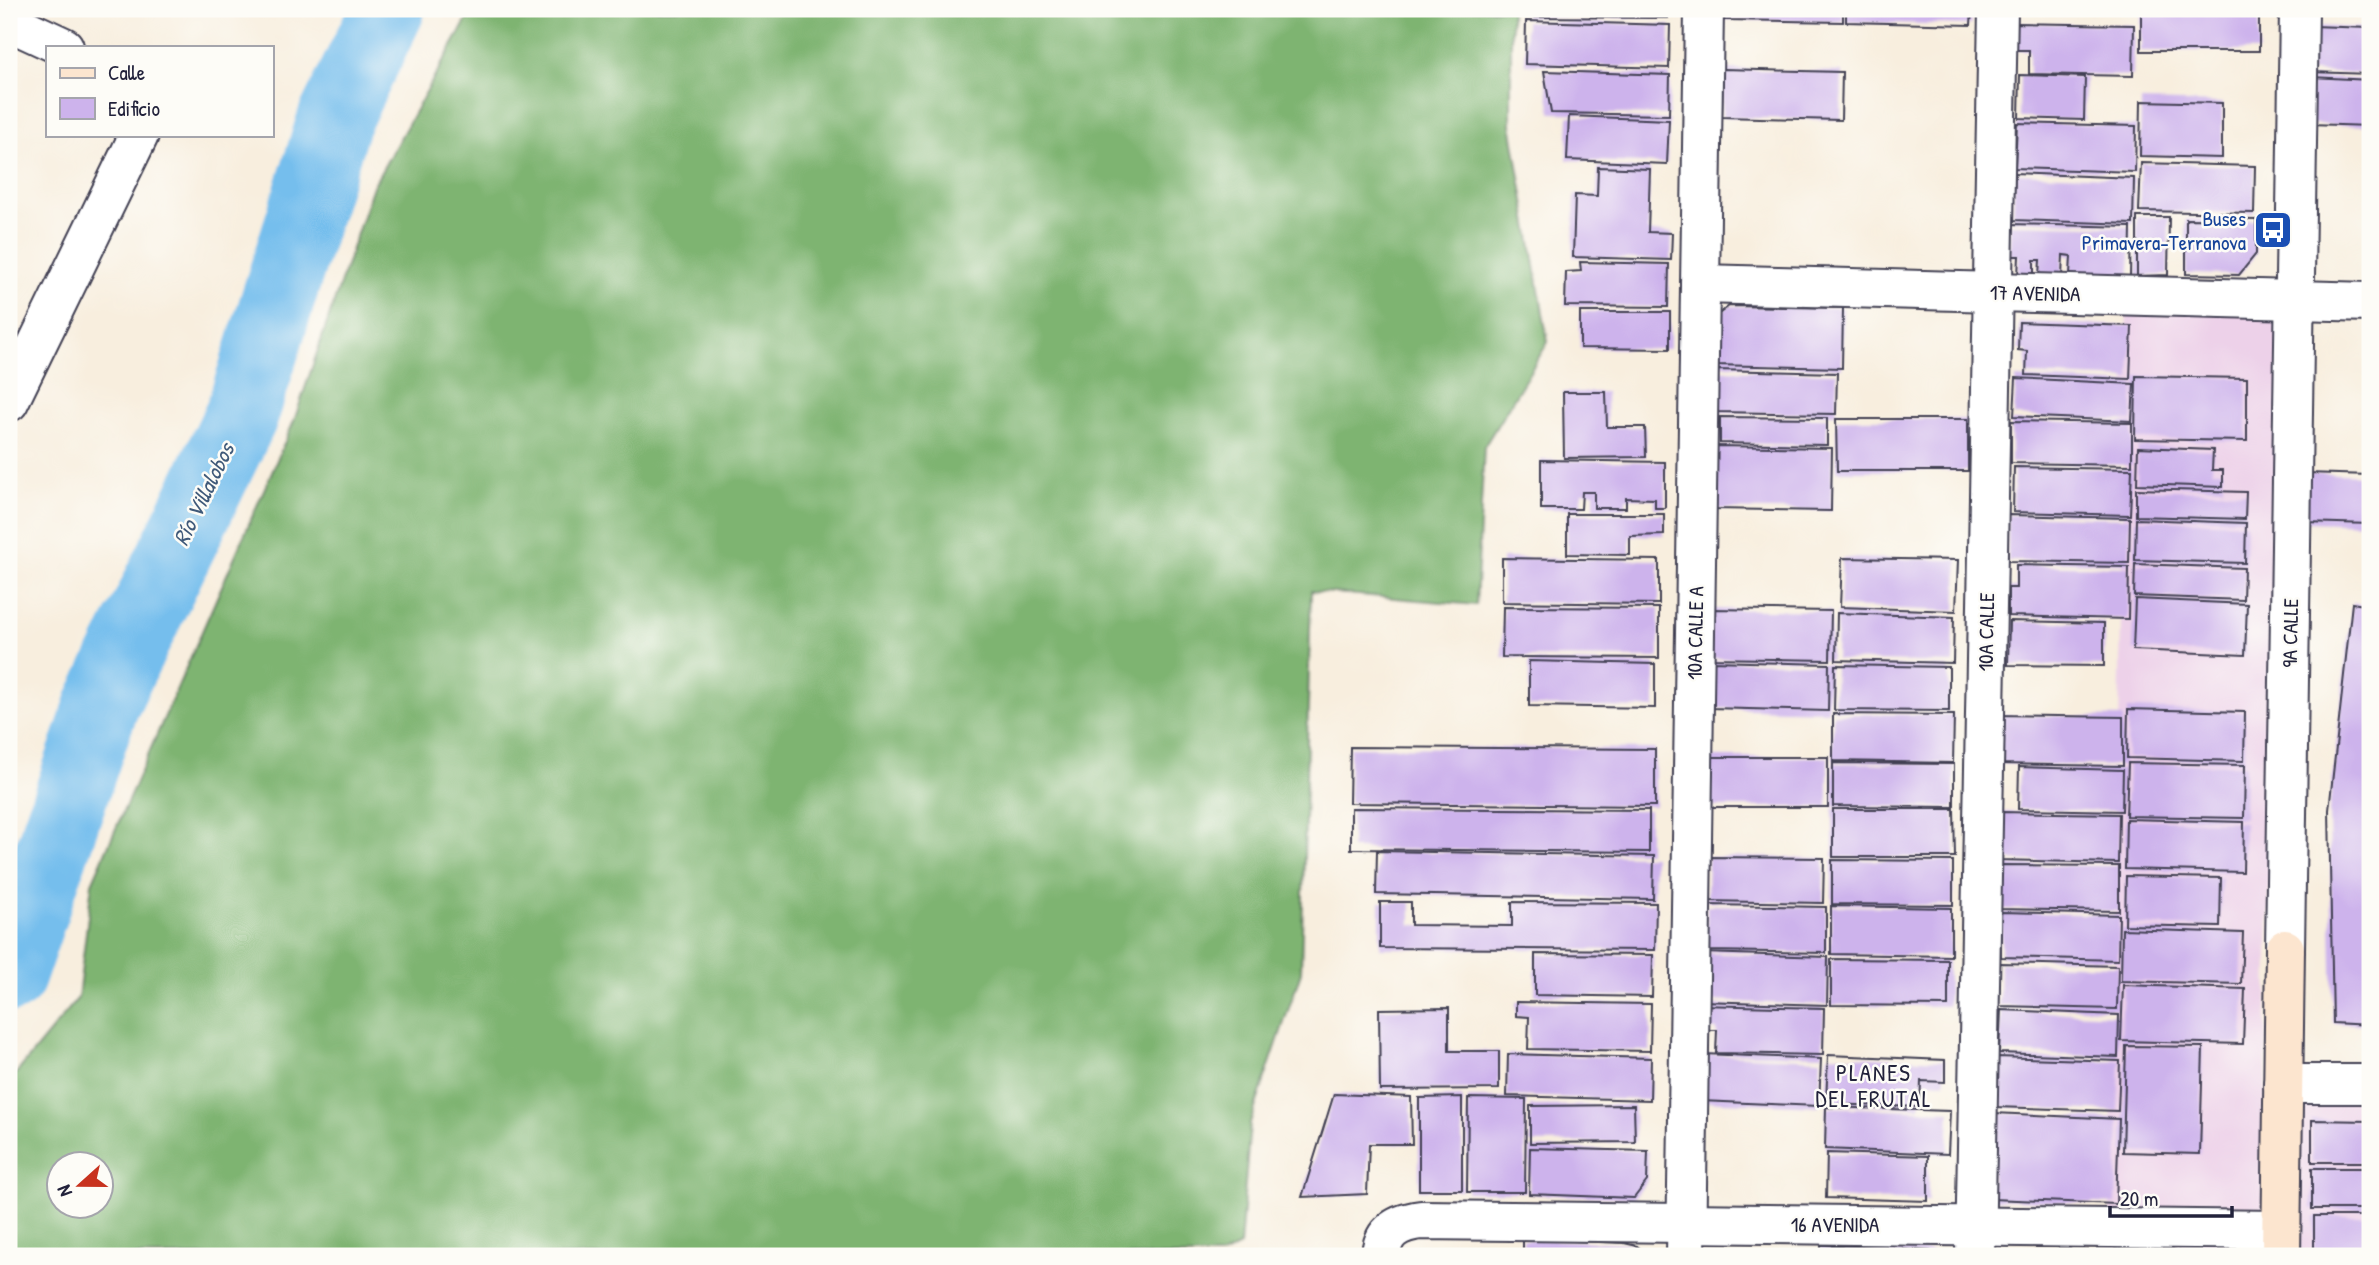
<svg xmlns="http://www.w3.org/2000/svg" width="2379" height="1265" font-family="'Patrick Hand',sans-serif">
  <rect width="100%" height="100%" fill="#fdfcf7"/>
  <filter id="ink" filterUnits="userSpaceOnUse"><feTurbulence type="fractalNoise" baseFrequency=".0143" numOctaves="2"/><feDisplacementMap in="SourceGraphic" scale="14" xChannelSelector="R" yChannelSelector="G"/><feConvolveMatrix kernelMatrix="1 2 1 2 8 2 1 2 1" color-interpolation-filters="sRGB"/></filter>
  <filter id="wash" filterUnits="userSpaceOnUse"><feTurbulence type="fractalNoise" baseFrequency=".00686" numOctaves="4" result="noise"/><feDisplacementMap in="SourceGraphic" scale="28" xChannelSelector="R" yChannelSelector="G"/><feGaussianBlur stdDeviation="1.57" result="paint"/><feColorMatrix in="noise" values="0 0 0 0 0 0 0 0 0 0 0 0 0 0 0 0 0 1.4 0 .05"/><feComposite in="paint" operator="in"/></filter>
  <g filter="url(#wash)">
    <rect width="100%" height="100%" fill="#f8eede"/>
    <!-- built -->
    <g fill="#edd1e9">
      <polygon points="2127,301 2281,305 2262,1256 2109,1256"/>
      <rect x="2290" y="1098" width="80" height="158"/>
    </g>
    <!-- forest -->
    <path fill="#7eb471" stroke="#506b56" stroke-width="2" fill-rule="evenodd" d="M473 9H1511V124L1548 342 1484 447 1476 605 1311 591 1301 972 1250 1123 1240 1246 1220 1256H9V1082L78 998 92 883 294 421 373 186ZM60 1164H102V1206H60Z"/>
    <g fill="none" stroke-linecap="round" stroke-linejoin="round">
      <!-- river -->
      <polyline stroke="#75beed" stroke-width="74" points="9,976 102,705 242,414 334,120 388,9"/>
    </g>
    <g id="blocks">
      <!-- building -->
      <g fill="#cdb3ec">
        <polygon points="1525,9 1668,9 1668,18 1525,17"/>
        <polygon points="1725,9 1843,9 1843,22 1724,20"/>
        <polygon points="1846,9 1972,9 1971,25 1846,22"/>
        <rect x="2141" y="9" width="118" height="42"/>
        <polygon points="1526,21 1670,25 1669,68 1525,64"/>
        <polygon points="2016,23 2134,25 2133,76 2029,74 2029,50 2015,50"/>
        <polygon points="2312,26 2370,28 2370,74 2311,72"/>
        <polygon points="1723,69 1842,72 1841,120 1722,117"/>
        <polygon points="1544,71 1670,75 1669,115 1551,113"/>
        <polygon points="2020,75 2085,77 2084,120 2019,118"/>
        <polygon points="2311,77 2370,80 2370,126 2310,124"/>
        <polygon points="2141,101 2222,103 2222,158 2140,156"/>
        <polygon points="1569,116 1669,120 1667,164 1567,160"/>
        <polygon points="2017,123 2136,126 2135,172 2015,168"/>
        <polygon points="2141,163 2255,166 2254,213 2139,211"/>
        <polygon points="1598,167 1650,169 1648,232 1672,233 1671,260 1573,257 1575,195 1597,196"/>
        <polygon points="2015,173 2134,178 2133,224 2013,220"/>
        <polygon points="2137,217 2169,217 2168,275 2137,276"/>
        <polygon points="2186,219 2256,220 2256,254 2239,275 2186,274"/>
        <polygon points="2010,224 2131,227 2130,277 2070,275 2071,256 2063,255 2062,277 2039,276 2040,260 2034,260 2034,276 2018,276 2019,256 2010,256"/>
        <polygon points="1580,262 1669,264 1668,307 1565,306 1566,272 1581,271"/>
        <polygon points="1729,306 1843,308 1842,368 1714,365 1715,317"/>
        <polygon points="1580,312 1670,312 1670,349 1580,348"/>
        <polygon points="2019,322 2132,326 2130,379 2026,375 2027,351 2018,350"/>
        <polygon points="1716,370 1837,373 1836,414 1715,412"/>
        <polygon points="2136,376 2247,378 2247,441 2135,439"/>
        <polygon points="2016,378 2134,384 2132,421 2014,416"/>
        <polygon points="1563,392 1606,392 1607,427 1645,427 1646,457 1564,458"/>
        <polygon points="1720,417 1827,418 1827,445 1720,443"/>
        <polygon points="1836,419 1968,419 1968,471 1837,471"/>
        <polygon points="2011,421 2132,423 2132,465 2011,463"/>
        <polygon points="1716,446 1832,448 1831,511 1714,509"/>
        <polygon points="2138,447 2213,450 2212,470 2223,470 2223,487 2137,484"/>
        <polygon points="1541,460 1665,462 1665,508 1655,508 1655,499 1626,498 1626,508 1594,508 1594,492 1582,492 1581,509 1541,509"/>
        <polygon points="2014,467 2132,469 2130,515 2013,512"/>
        <polygon points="2306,473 2370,475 2370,524 2305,522"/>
        <polygon points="2136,489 2246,492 2245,519 2136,516"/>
        <polygon points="1567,514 1664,514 1664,535 1630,536 1630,555 1567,554"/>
        <polygon points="2008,515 2130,518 2129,563 2008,561"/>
        <polygon points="2136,519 2246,523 2245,563 2135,560"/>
        <polygon points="1502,558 1659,560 1659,604 1502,602"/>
        <polygon points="1842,558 1958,560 1956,611 1840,607"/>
        <polygon points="2135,564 2244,568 2243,600 2134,596"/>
        <polygon points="2016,565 2129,567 2128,619 2008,616 2008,588 2016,588"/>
        <polygon points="2135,599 2247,604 2245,655 2133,650"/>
        <polygon points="2352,603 2370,606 2370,1025 2333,1023 2329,810"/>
        <polygon points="1503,607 1659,608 1659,658 1502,657"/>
        <polygon points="1711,609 1831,611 1830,660 1710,658"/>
        <polygon points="1837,613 1954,617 1953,663 1836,660"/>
        <polygon points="2009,621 2104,623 2104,666 2008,665"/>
        <polygon points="1529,661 1655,664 1655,708 1529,706"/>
        <polygon points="1711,661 1829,664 1828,711 1710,708"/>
        <polygon points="1835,665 1949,667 1949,711 1834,710"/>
        <polygon points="2128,709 2245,712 2244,761 2127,758"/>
        <polygon points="1833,714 1954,715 1953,763 1833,761"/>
        <polygon points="1998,715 2123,717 2123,766 1998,764"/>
        <polygon points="1350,747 1655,749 1655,806 1349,803"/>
        <rect x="1710" y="757" width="118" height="50"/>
        <polygon points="1833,763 1954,764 1954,807 1833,806"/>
        <polygon points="2128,763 2245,765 2244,818 2126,816"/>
        <polygon points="2019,767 2123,770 2122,811 2018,809"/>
        <polygon points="1351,808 1649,810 1649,852 1351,849"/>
        <polygon points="1833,809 1954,809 1955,857 1833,857"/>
        <polygon points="1999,812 2119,814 2118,863 1998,860"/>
        <polygon points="2126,819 2244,822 2243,872 2125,869"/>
        <polygon points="1377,851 1654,856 1653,899 1376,894"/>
        <polygon points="1708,857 1824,858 1823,903 1707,901"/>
        <polygon points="1832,860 1953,861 1953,905 1832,904"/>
        <polygon points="1997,865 2119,866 2119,911 1996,909"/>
        <polygon points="2126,876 2221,878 2220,927 2125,925"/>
        <polygon points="1380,902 1411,902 1411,925 1512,926 1512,902 1656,903 1655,950 1380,948"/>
        <polygon points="1707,905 1826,907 1826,953 1707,951"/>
        <polygon points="1831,906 1951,908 1951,956 1831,954"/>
        <polygon points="2001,912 2119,915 2118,960 2001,957"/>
        <polygon points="2122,929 2243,933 2241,984 2121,981"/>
        <polygon points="1703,953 1828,957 1827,1005 1702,1001"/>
        <polygon points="1535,954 1653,955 1652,997 1535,995"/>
        <polygon points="1831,959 1948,960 1948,1006 1831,1005"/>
        <polygon points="2000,963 2118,966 2117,1009 1999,1006"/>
        <polygon points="2123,985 2245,989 2243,1044 2121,1041"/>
        <polygon points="1516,1002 1651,1004 1650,1051 1528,1049 1529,1017 1516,1016"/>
        <polygon points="1700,1005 1824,1008 1823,1055 1716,1053 1717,1030 1700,1030"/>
        <polygon points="1449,1008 1449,1051 1499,1051 1499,1089 1380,1090 1379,1009"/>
        <polygon points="2001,1010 2119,1015 2118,1057 1999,1053"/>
        <polygon points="2126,1046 2203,1047 2200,1154 2123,1152"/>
        <polygon points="1508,1054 1651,1058 1650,1100 1507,1096"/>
        <polygon points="1703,1054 1821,1059 1819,1106 1701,1101"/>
        <polygon points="1828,1055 1945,1060 1945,1082 1921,1081 1920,1107 1826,1104"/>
        <polygon points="1997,1057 2120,1061 2118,1111 1995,1107"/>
        <polygon points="1334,1094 1411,1097 1412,1144 1369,1144 1367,1194 1302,1197"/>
        <polygon points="1462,1097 1462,1190 1419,1190 1419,1098"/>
        <polygon points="1468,1098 1526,1099 1525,1192 1467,1192"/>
        <polygon points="1634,1105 1635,1142 1530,1143 1530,1106"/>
        <polygon points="1826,1107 1950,1111 1948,1154 1825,1149"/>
        <polygon points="1994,1113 2119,1119 2116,1204 1991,1199"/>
        <polygon points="2312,1120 2370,1121 2370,1162 2312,1162"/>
        <polygon points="1530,1148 1648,1151 1647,1181 1634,1198 1529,1194"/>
        <polygon points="1827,1153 1928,1156 1928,1201 1826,1198"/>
        <rect x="2312" y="1168" width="58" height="41"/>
        <rect x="2314" y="1216" width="56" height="40"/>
        <polygon points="1523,1239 1624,1243 1637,1246 1649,1256 1523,1256"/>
        <polygon points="1821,1245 1930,1251 1937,1256 1821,1256"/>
        <polygon points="2118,1253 2164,1254 2164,1256 2118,1256"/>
      </g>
    </g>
  </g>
  <g filter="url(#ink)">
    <use href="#blocks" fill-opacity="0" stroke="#424153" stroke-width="2"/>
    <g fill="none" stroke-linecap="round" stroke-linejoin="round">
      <defs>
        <g id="street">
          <polyline points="10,22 64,47"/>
          <polyline points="1700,284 2370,302"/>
          <polyline points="9,402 139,135"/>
          <polyline points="2285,949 2299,9"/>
          <polyline points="2283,1084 2370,1084"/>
          <path d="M1381 1256C1382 1231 1398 1223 1421 1220L2281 1230"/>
          <polyline points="1686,1256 1704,9"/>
          <polyline points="1975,1256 1998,9"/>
        </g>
        <polyline id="secondary" points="2281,1256 2285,949"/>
      </defs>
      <!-- street casing -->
      <use href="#street" stroke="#424153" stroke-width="42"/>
      <!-- secondary casing -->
      <use href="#secondary" stroke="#424153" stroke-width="42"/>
      <!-- street -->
      <use href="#street" stroke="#fff" stroke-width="38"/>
      <!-- secondary -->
      <use href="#secondary" stroke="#fce5cf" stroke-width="38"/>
    </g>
  </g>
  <!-- icons -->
  <defs>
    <symbol id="bus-square" viewBox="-11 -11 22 22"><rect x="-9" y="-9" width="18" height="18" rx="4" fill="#1a4fb4" stroke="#fdfcf7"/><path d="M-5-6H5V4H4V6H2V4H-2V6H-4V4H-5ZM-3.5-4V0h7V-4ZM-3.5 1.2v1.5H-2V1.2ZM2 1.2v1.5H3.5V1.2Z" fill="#fff"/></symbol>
  </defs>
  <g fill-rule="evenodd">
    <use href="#bus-square" x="2251" y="208" width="44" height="44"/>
  </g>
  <g text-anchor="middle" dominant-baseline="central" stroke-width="5" stroke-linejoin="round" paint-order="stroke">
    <!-- transit labels -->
    <g font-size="21" fill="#164399" stroke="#fdfcf7" text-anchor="end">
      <text x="2246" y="218">Buses<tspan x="2246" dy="24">Primavera-Terranova</tspan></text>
    </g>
    <!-- street labels -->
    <g font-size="21" fill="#22223b" stroke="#fdfcf7">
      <text transform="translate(2035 293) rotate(1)">17 AVENIDA</text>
      <text transform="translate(1986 632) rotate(-89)">10A CALLE</text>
      <text transform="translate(1695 633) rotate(-89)">10A CALLE A</text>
      <text transform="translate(2290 633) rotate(-89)">9A CALLE</text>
      <text x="1835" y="1224">16 AVENIDA</text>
    </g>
    <!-- water labels -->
    <g font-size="23" font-style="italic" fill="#3f5979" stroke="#fdfcf7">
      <text transform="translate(203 494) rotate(-64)">Río Villalobos</text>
    </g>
    <!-- neighbourhood labels -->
    <g font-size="23" letter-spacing="2" fill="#22223b" stroke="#fdfcf7">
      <text x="1874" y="1072">PLANES<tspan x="1874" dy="26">DEL FRUTAL</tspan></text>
    </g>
  </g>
  <!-- margin -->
  <rect width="2379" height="1265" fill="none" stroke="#fdfcf7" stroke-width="35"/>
  <!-- legend -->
  <rect x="46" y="46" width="228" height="91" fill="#fdfcf7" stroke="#a5a5ac" stroke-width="2"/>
  <rect x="60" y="68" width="35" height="10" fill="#fce5cf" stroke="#a5a5ac" stroke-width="2"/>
  <text x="108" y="80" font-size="21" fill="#22223b">Calle</text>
  <rect x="60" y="98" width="35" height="21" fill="#cdb3ec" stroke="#a5a5ac" stroke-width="2"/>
  <text x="108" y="116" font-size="21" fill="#22223b">Edificio</text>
  <!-- north arrow -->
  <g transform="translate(80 1185) rotate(249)"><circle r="33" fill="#fdfcf7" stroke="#a5a5ac" stroke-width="2"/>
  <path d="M0-5L12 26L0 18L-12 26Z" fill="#c8321e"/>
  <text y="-10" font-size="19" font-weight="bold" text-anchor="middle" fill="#22223b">N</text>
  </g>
  <!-- scale -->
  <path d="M2110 1206v10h122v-10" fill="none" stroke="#22223b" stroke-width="3.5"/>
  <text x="2120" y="1206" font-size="21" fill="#22223b" stroke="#fdfcf7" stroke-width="5" paint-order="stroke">20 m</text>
</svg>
